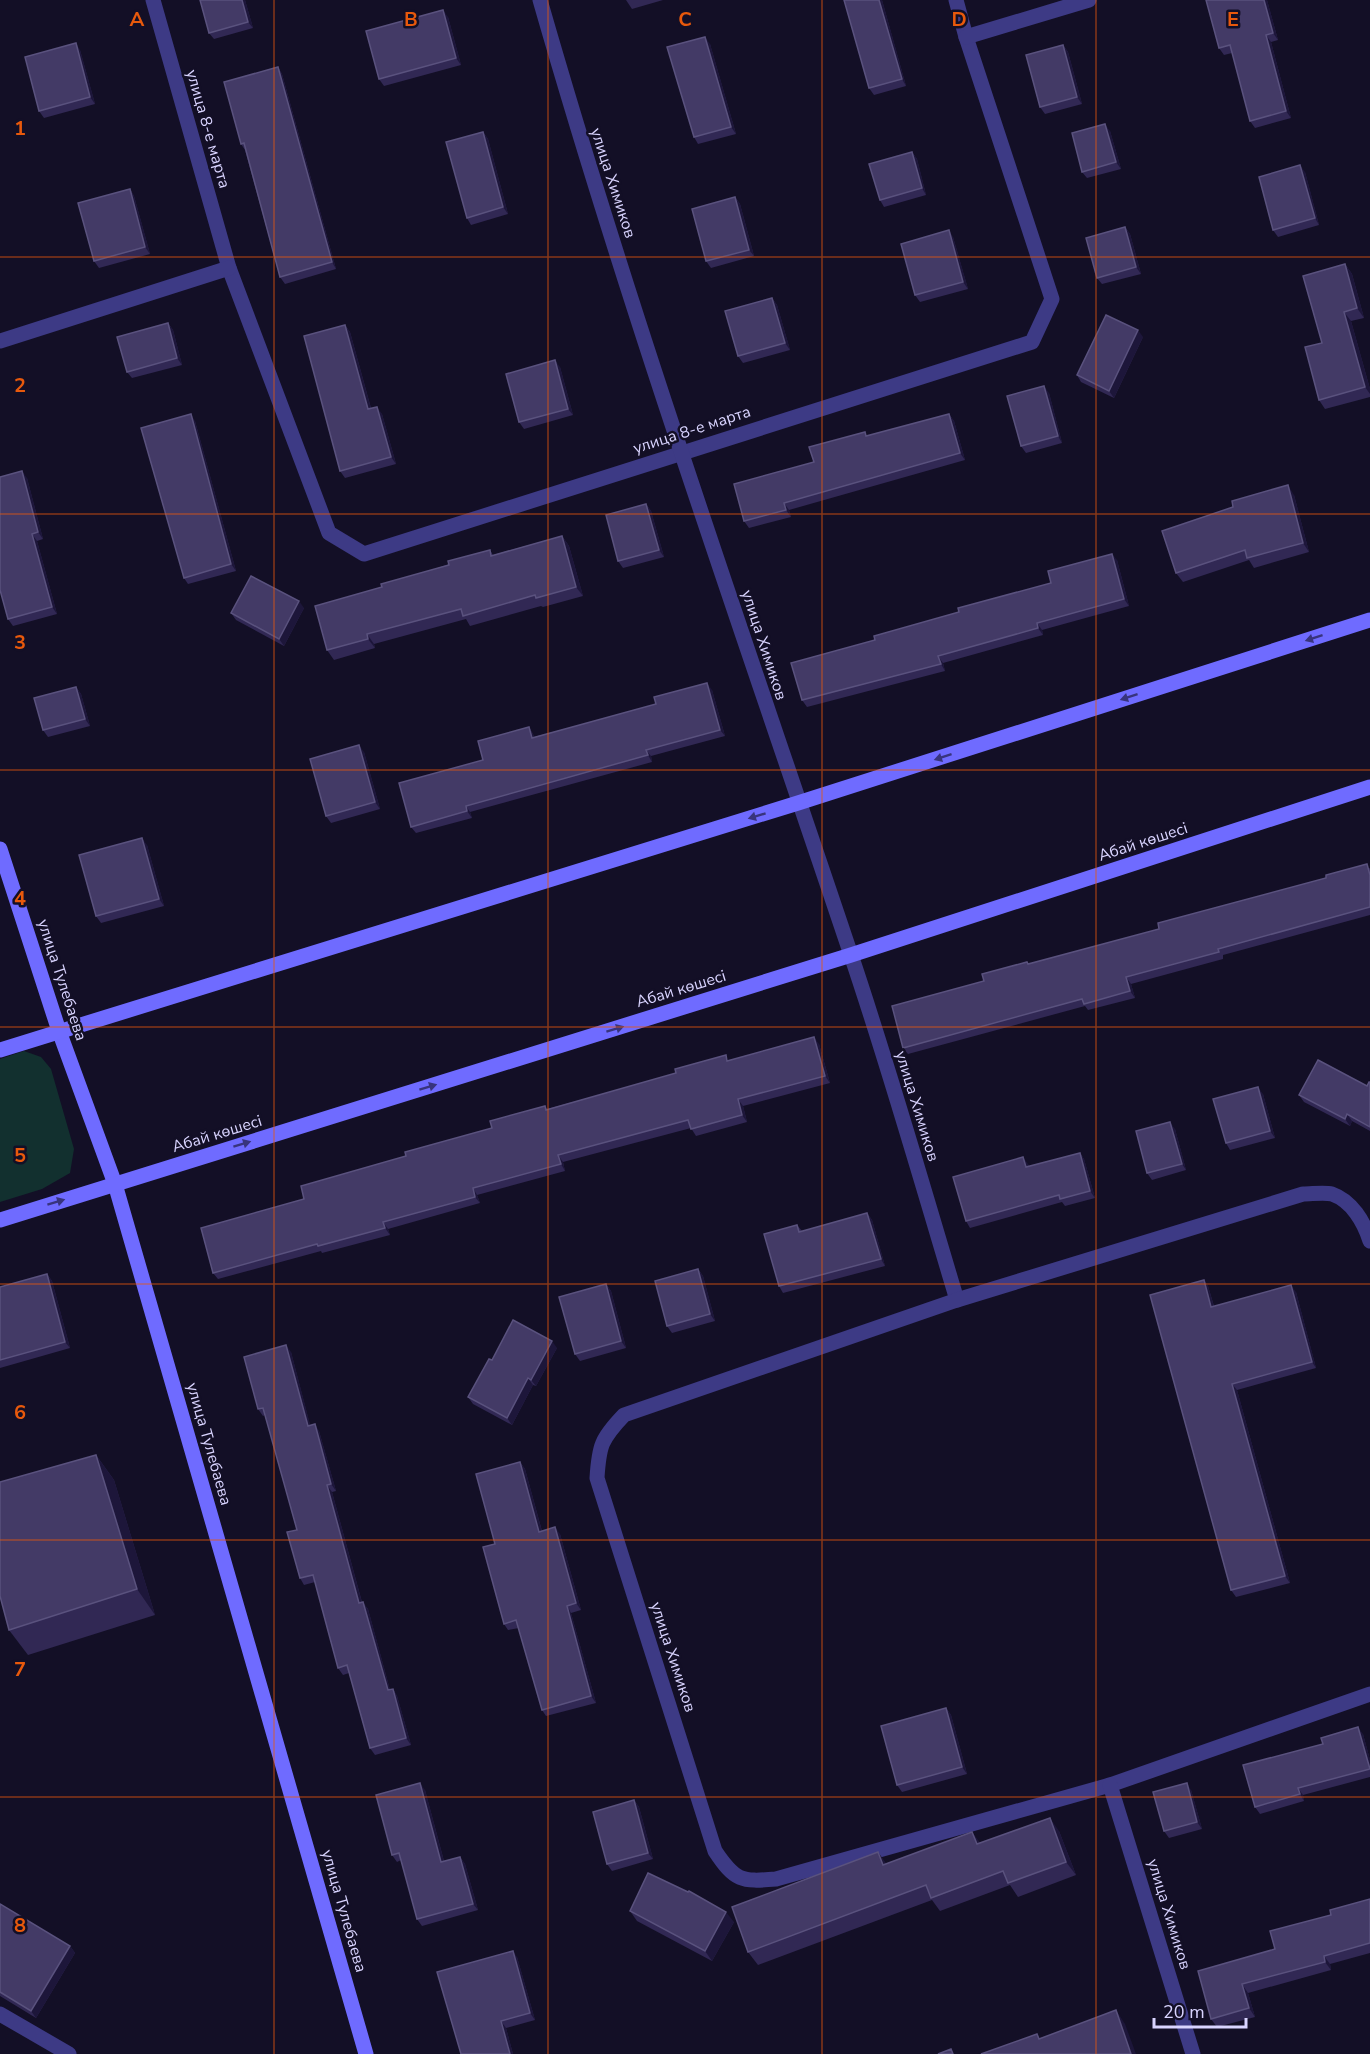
<svg xmlns="http://www.w3.org/2000/svg" width="1370" height="2054" font-family="'Nunito Sans',sans-serif">
  <rect width="100%" height="100%" fill="#130f26"/>
  <!-- green -->
  <polygon fill="#12302f" points="24,1051 41,1057 51,1069 74,1149 70,1173 42,1189 0,1202 0,1059"/>
  <g fill="none" stroke-linecap="round" stroke-linejoin="round">
    <!-- lane -->
    <polyline stroke="#3d3a85" stroke-width="15" points="0,2014 69,2054"/>
    <!-- street -->
    <g stroke="#3d3a85" stroke-width="15">
      <polyline points="153,0 229,268 329,533 364,554 1032,342 1052,299 966,37 956,0"/>
      <path d="M540 0C632 321 744 636 850 952 889 1067 922 1184 957 1300"/>
      <polyline points="966,37 1089,0"/>
      <polyline points="0,341 229,268"/>
      <path d="M1370 1241C1364 1222 1352 1201 1332 1194 1324 1192 1312 1194 1303 1194L957 1300 624 1415C601 1439 599 1446 597 1478L715 1851C735 1881 741 1882 776 1879L1110 1785 1370 1694"/>
      <polyline points="1110,1785 1193,2054"/>
    </g>
    <!-- secondary -->
    <g stroke="#6f6bff" stroke-width="15">
      <polyline points="0,849 59,1031 115,1184 366,2054"/>
      <polyline points="0,1050 798,803 1370,620"/>
      <polyline points="0,1220 851,955 1370,787"/>
    </g>
  </g>
  <!-- wall -->
  <g fill="#312854">
    <polygon points="245,0 253,28 214,39 209,33"/>
    <polygon points="626,0 663,0 632,9"/>
    <polygon points="844,0 882,0 906,86 874,95 869,88"/>
    <polygon points="1206,0 1267,0 1278,40 1271,42 1291,118 1255,128 1250,121 1232,53 1224,55 1219,48"/>
    <polygon points="448,17 461,65 384,86 379,79"/>
    <polygon points="710,44 736,134 698,144 694,137"/>
    <polygon points="1063,45 1068,52 1082,104 1045,114 1040,107"/>
    <polygon points="80,50 95,104 44,118 39,111"/>
    <polygon points="278,67 282,74 336,269 285,284 280,277 245,150 241,144"/>
    <polygon points="1110,131 1121,169 1087,178 1082,172"/>
    <polygon points="483,132 488,139 508,214 471,225 467,218"/>
    <polygon points="912,152 917,159 926,195 884,207 880,200"/>
    <polygon points="1305,172 1319,225 1278,237 1273,230"/>
    <polygon points="130,189 134,196 150,254 99,268 94,261"/>
    <polygon points="735,197 740,204 754,256 711,268 706,261"/>
    <polygon points="1125,227 1130,234 1141,274 1102,284 1097,278"/>
    <polygon points="953,237 968,289 920,302 915,295"/>
    <polygon points="1345,264 1352,274 1364,318 1351,321 1370,389 1370,397 1325,409 1319,400 1322,343"/>
    <polygon points="772,298 777,305 790,350 743,363 738,356"/>
    <polygon points="168,323 173,330 182,365 132,378 127,372"/>
    <polygon points="345,325 350,332 371,408 382,414 396,464 345,478 340,471"/>
    <polygon points="1143,337 1114,398 1081,382 1077,375"/>
    <polygon points="560,367 573,415 524,429 519,422"/>
    <polygon points="1049,393 1062,443 1026,453 1021,446"/>
    <polygon points="949,414 954,421 965,460 789,510 791,517 749,528 744,521 814,462 868,436"/>
    <polygon points="195,421 236,571 188,584 184,578"/>
    <polygon points="27,478 43,539 37,541 57,614 13,626 8,619"/>
    <polygon points="1294,495 1309,552 1254,568 1249,560 1183,582 1176,573"/>
    <polygon points="646,504 651,511 664,557 623,568 618,561"/>
    <polygon points="562,536 569,546 583,596 543,607 541,606 470,626 466,619 374,644 375,648 334,660 327,650 382,587 490,550 493,555"/>
    <polygon points="1117,560 1129,606 1042,630 1043,635 943,663 945,671 807,707 802,700 959,612 1051,583"/>
    <polygon points="304,608 284,646 236,620 231,613"/>
    <polygon points="76,687 81,694 90,726 48,737 43,730"/>
    <polygon points="712,690 725,736 651,756 652,762 470,812 472,818 416,833 411,827 483,760 529,727 533,734 534,737"/>
    <polygon points="364,752 380,809 331,823 326,816"/>
    <polygon points="147,845 164,906 101,923 96,916"/>
    <polygon points="1370,868 1370,915 1223,955 1223,959 1131,984 1135,998 1088,1010 1085,1006 908,1054 903,1048 1029,964 1159,929"/>
    <polygon points="819,1044 830,1083 743,1106 747,1122 696,1136 691,1128 563,1162 565,1171 477,1195 480,1203 388,1229 390,1235 322,1253 321,1251 218,1279 213,1273 304,1199 406,1156 492,1128 545,1106 547,1109 729,1060"/>
    <polygon points="1370,1082 1370,1131 1352,1121 1350,1126 1304,1102 1299,1095 1367,1086"/>
    <polygon points="1263,1094 1275,1138 1230,1150 1226,1143"/>
    <polygon points="1175,1129 1186,1170 1152,1180 1147,1173"/>
    <polygon points="1080,1153 1084,1159 1095,1198 1065,1206 1062,1202 970,1228 966,1221 1028,1164 1029,1167"/>
    <polygon points="867,1213 872,1220 885,1266 783,1293 779,1286 797,1225 802,1231"/>
    <polygon points="698,1269 703,1276 715,1321 672,1333 667,1326"/>
    <polygon points="47,1274 52,1281 70,1348 0,1368 0,1287"/>
    <polygon points="1204,1280 1208,1286 1214,1306 1296,1292 1316,1368 1237,1390 1290,1583 1236,1597 1231,1590"/>
    <polygon points="606,1284 611,1291 626,1348 580,1361 575,1354"/>
    <polygon points="557,1348 536,1386 533,1385 512,1425 473,1404 468,1397 492,1360"/>
    <polygon points="291,1352 310,1425 319,1431 336,1491 332,1492 362,1602 368,1609 390,1690 393,1689 397,1696 411,1745 375,1755 370,1748 349,1673 343,1675 338,1668 315,1582 304,1585 300,1578 297,1530 265,1415 263,1416 258,1409"/>
    <polygon points="96,1455 114,1480 155,1615 28,1655 9,1630"/>
    <polygon points="520,1462 525,1469 542,1531 560,1534 581,1610 571,1613 596,1703 546,1716 542,1710 519,1628 508,1630 504,1624 495,1544"/>
    <polygon points="946,1708 951,1715 967,1774 902,1792 897,1785"/>
    <polygon points="1363,1734 1370,1760 1370,1777 1303,1795 1304,1801 1260,1814 1255,1807"/>
    <polygon points="425,1790 444,1861 460,1857 465,1864 478,1910 422,1926 417,1919 401,1860 397,1862 392,1855"/>
    <polygon points="1191,1790 1202,1829 1169,1838 1164,1831"/>
    <polygon points="634,1800 639,1807 653,1859 612,1871 607,1864"/>
    <polygon points="1059,1831 1076,1875 1018,1897 1010,1885 940,1911 932,1900 758,1965 748,1952 878,1852 886,1864 980,1843"/>
    <polygon points="1370,1899 1370,1953 1330,1964 1331,1970 1248,1993 1255,2017 1217,2027 1211,2019 1275,1949 1331,1915"/>
    <polygon points="0,1904 70,1946 75,1953 36,2018 0,1996"/>
    <polygon points="630,1911 734,1922 712,1961 637,1921"/>
    <polygon points="517,1957 535,2020 506,2028 513,2054 461,2054"/>
  </g>
  <!-- shaded-wall -->
  <g fill="#1d163a">
    <polygon points="242,0 245,0 253,28 248,22"/>
    <polygon points="879,0 882,0 906,86 902,79"/>
    <polygon points="1264,0 1267,0 1278,40 1273,33"/>
    <polygon points="443,10 448,17 461,65 456,58"/>
    <polygon points="1266,35 1271,42 1291,118 1286,111"/>
    <polygon points="705,37 710,44 736,134 731,127"/>
    <polygon points="76,43 80,50 95,104 90,97"/>
    <polygon points="1063,45 1068,52 1082,104 1077,97"/>
    <polygon points="278,67 282,74 336,269 332,262"/>
    <polygon points="1105,124 1110,131 1121,169 1116,162"/>
    <polygon points="483,132 488,139 508,214 503,207"/>
    <polygon points="912,152 917,159 926,195 922,188"/>
    <polygon points="1300,165 1305,172 1319,225 1315,218"/>
    <polygon points="130,189 134,196 150,254 145,247"/>
    <polygon points="735,197 740,204 754,256 749,250"/>
    <polygon points="1125,227 1130,234 1141,274 1136,267"/>
    <polygon points="949,230 953,237 968,289 963,282"/>
    <polygon points="1345,264 1352,274 1364,318 1357,308"/>
    <polygon points="772,298 777,305 790,350 785,343"/>
    <polygon points="1344,312 1351,321 1370,389 1370,394 1365,387"/>
    <polygon points="168,323 173,330 182,365 177,358"/>
    <polygon points="345,325 350,332 373,416 368,409"/>
    <polygon points="1138,330 1143,337 1114,398 1109,391"/>
    <polygon points="555,360 560,367 573,415 568,409"/>
    <polygon points="1044,386 1049,393 1062,443 1058,436"/>
    <polygon points="377,407 382,414 396,464 391,457"/>
    <polygon points="191,414 195,421 236,571 231,564"/>
    <polygon points="949,414 954,421 965,460 960,453"/>
    <polygon points="22,471 27,478 43,539 38,532"/>
    <polygon points="1288,485 1294,495 1309,552 1303,543"/>
    <polygon points="784,503 789,510 791,517 786,510"/>
    <polygon points="646,504 651,511 664,557 659,550"/>
    <polygon points="32,534 37,541 57,614 52,607"/>
    <polygon points="562,536 569,546 583,596 576,587"/>
    <polygon points="1112,554 1117,560 1129,606 1124,599"/>
    <polygon points="299,601 304,608 284,646 279,639"/>
    <polygon points="1037,623 1042,630 1043,635 1038,628"/>
    <polygon points="367,634 374,644 375,648 368,639"/>
    <polygon points="938,656 943,663 945,671 941,664"/>
    <polygon points="707,683 712,690 725,736 720,730"/>
    <polygon points="76,687 81,694 90,726 85,719"/>
    <polygon points="529,727 533,734 537,745 532,738"/>
    <polygon points="359,745 364,752 380,809 375,802"/>
    <polygon points="646,750 651,756 652,762 648,755"/>
    <polygon points="466,806 470,812 472,818 467,811"/>
    <polygon points="142,838 147,845 164,906 159,899"/>
    <polygon points="1126,977 1131,984 1135,998 1130,991"/>
    <polygon points="814,1037 819,1044 830,1083 825,1076"/>
    <polygon points="1258,1087 1263,1094 1275,1138 1270,1131"/>
    <polygon points="738,1099 743,1106 747,1122 742,1115"/>
    <polygon points="1347,1114 1352,1121 1350,1126 1345,1119"/>
    <polygon points="1170,1122 1175,1129 1186,1170 1182,1164"/>
    <polygon points="1080,1153 1084,1159 1095,1198 1090,1191"/>
    <polygon points="558,1155 563,1162 565,1171 561,1164"/>
    <polygon points="1023,1157 1028,1164 1031,1174 1026,1167"/>
    <polygon points="473,1188 477,1195 480,1203 475,1197"/>
    <polygon points="867,1213 872,1220 885,1266 881,1259"/>
    <polygon points="383,1222 388,1229 390,1235 385,1228"/>
    <polygon points="698,1269 703,1276 715,1321 710,1314"/>
    <polygon points="47,1274 52,1281 70,1348 65,1342"/>
    <polygon points="1204,1280 1208,1286 1216,1314 1211,1307"/>
    <polygon points="606,1284 611,1291 626,1348 621,1341"/>
    <polygon points="1291,1285 1296,1292 1316,1368 1312,1362"/>
    <polygon points="552,1341 557,1348 536,1386 531,1380"/>
    <polygon points="286,1345 291,1352 312,1432 308,1426"/>
    <polygon points="528,1378 533,1385 512,1425 507,1418"/>
    <polygon points="1232,1384 1237,1390 1290,1583 1285,1576"/>
    <polygon points="315,1424 319,1431 336,1491 331,1484"/>
    <polygon points="96,1455 114,1480 155,1615 137,1589"/>
    <polygon points="520,1462 525,1469 544,1539 539,1532"/>
    <polygon points="327,1485 332,1492 364,1610 359,1603"/>
    <polygon points="555,1527 560,1534 581,1610 576,1603"/>
    <polygon points="363,1602 368,1609 392,1697 388,1690"/>
    <polygon points="567,1606 571,1613 596,1703 591,1696"/>
    <polygon points="393,1689 397,1696 411,1745 406,1738"/>
    <polygon points="946,1708 951,1715 967,1774 962,1767"/>
    <polygon points="1358,1727 1363,1734 1370,1760 1370,1769"/>
    <polygon points="420,1783 425,1790 446,1869 441,1862"/>
    <polygon points="1187,1783 1191,1790 1202,1829 1197,1822"/>
    <polygon points="1298,1788 1303,1795 1304,1801 1300,1794"/>
    <polygon points="634,1800 639,1807 653,1859 648,1853"/>
    <polygon points="1050,1818 1059,1831 1076,1875 1066,1862"/>
    <polygon points="972,1832 982,1845 977,1844"/>
    <polygon points="878,1852 888,1866 883,1865"/>
    <polygon points="460,1857 465,1864 478,1910 473,1904"/>
    <polygon points="726,1912 734,1922 712,1961 705,1951"/>
    <polygon points="70,1946 75,1953 36,2018 31,2011"/>
    <polygon points="513,1951 517,1957 535,2020 530,2013"/>
    <polygon points="1324,1956 1330,1964 1331,1970 1325,1962"/>
    <polygon points="1242,1984 1248,1993 1255,2017 1249,2008"/>
    <polygon points="1116,2010 1125,2024 1136,2054 1131,2054"/>
    <polygon points="501,2021 506,2028 513,2054 510,2054"/>
  </g>
  <!-- building -->
  <g fill="#433a66" stroke="#5a527e" stroke-width="1.5">
    <polygon points="200,0 242,0 248,22 209,33"/>
    <polygon points="844,0 879,0 902,79 869,88"/>
    <polygon points="1206,0 1264,0 1273,33 1266,35 1286,111 1250,121 1230,45 1219,48"/>
    <polygon points="443,10 456,58 379,79 366,31"/>
    <polygon points="705,37 731,127 694,137 667,47"/>
    <polygon points="76,43 90,97 39,111 25,57"/>
    <polygon points="1063,45 1077,97 1040,107 1026,55"/>
    <polygon points="278,67 332,262 280,277 244,143 241,144 224,82"/>
    <polygon points="1105,124 1116,162 1082,172 1072,133"/>
    <polygon points="483,132 503,207 467,218 446,142"/>
    <polygon points="912,152 922,188 880,200 869,164"/>
    <polygon points="1300,165 1315,218 1273,230 1259,177"/>
    <polygon points="130,189 145,247 94,261 78,203"/>
    <polygon points="735,197 749,250 706,261 692,209"/>
    <polygon points="1125,227 1136,267 1097,278 1086,238"/>
    <polygon points="949,230 963,282 915,295 901,244"/>
    <polygon points="1345,264 1357,308 1344,312 1365,387 1319,400 1305,347 1322,343 1303,276"/>
    <polygon points="772,298 785,343 738,356 725,311"/>
    <polygon points="1106,315 1138,330 1109,391 1077,375"/>
    <polygon points="168,323 177,358 127,372 117,337"/>
    <polygon points="345,325 368,409 377,407 391,457 340,471 304,336"/>
    <polygon points="555,360 568,409 519,422 506,374"/>
    <polygon points="1044,386 1058,436 1021,446 1007,396"/>
    <polygon points="191,414 231,564 184,578 141,428"/>
    <polygon points="949,414 960,453 784,503 786,510 744,521 734,484 814,462 809,447 865,432 866,436"/>
    <polygon points="22,471 38,532 32,534 52,607 8,619 0,590 0,477"/>
    <polygon points="1288,485 1303,543 1247,558 1245,550 1176,573 1162,531 1233,507 1232,501"/>
    <polygon points="646,504 659,550 618,561 606,515"/>
    <polygon points="562,536 576,587 536,598 535,595 463,616 461,609 367,634 368,639 327,650 315,606 382,587 381,584 449,565 448,561 490,550 491,556"/>
    <polygon points="1112,554 1124,599 1037,623 1038,628 938,656 941,664 802,700 791,663 875,640 874,636 959,612 958,608 1051,583 1048,571"/>
    <polygon points="251,576 299,601 279,639 231,613"/>
    <polygon points="707,683 720,730 646,750 648,755 466,806 467,811 411,827 399,783 483,760 478,741 529,727 532,738 656,704 654,697"/>
    <polygon points="76,687 85,719 43,730 34,698"/>
    <polygon points="359,745 375,802 326,816 310,759"/>
    <polygon points="142,838 159,899 96,916 79,855"/>
    <polygon points="1367,864 1370,875 1370,907 1218,949 1219,952 1126,977 1130,991 1084,1004 1082,999 903,1048 892,1006 984,981 982,974 1027,962 1028,964 1159,929 1158,923 1326,878 1326,875"/>
    <polygon points="814,1037 825,1076 738,1099 742,1115 691,1129 688,1120 558,1155 561,1164 473,1188 475,1197 383,1222 385,1228 318,1246 317,1244 213,1273 201,1228 304,1199 301,1186 406,1156 405,1152 492,1128 490,1121 545,1106 546,1110 676,1073 675,1069 726,1055 727,1061"/>
    <polygon points="1318,1060 1367,1086 1369,1082 1370,1082 1370,1127 1347,1114 1345,1119 1299,1095"/>
    <polygon points="1258,1087 1270,1131 1226,1143 1213,1099"/>
    <polygon points="1170,1122 1182,1164 1147,1173 1136,1131"/>
    <polygon points="1080,1153 1090,1191 1060,1199 1059,1195 966,1221 953,1177 1023,1157 1026,1167"/>
    <polygon points="867,1213 881,1259 779,1286 764,1234 797,1225 799,1232"/>
    <polygon points="698,1269 710,1314 667,1326 655,1281"/>
    <polygon points="47,1274 65,1342 0,1360 0,1287"/>
    <polygon points="1204,1280 1211,1307 1291,1285 1312,1362 1232,1384 1285,1576 1231,1590 1150,1295"/>
    <polygon points="606,1284 621,1341 575,1354 559,1297"/>
    <polygon points="513,1320 552,1341 531,1380 528,1378 507,1418 468,1397 489,1359 492,1360"/>
    <polygon points="286,1345 308,1426 315,1424 331,1484 327,1485 359,1603 363,1602 388,1690 393,1689 406,1738 370,1748 347,1665 338,1668 313,1575 300,1578 287,1532 297,1530 263,1408 258,1409 244,1357"/>
    <polygon points="96,1455 137,1589 9,1630 0,1596 0,1482"/>
    <polygon points="520,1462 539,1532 555,1527 576,1603 567,1606 591,1696 542,1710 516,1620 504,1624 483,1547 495,1544 476,1474"/>
    <polygon points="946,1708 962,1767 897,1785 881,1726"/>
    <polygon points="1358,1727 1370,1769 1298,1788 1300,1794 1255,1807 1243,1765 1323,1744 1321,1738"/>
    <polygon points="420,1783 441,1862 460,1857 473,1904 417,1919 399,1853 392,1855 376,1795"/>
    <polygon points="1187,1783 1197,1822 1164,1831 1153,1792"/>
    <polygon points="634,1800 648,1853 607,1864 593,1812"/>
    <polygon points="1050,1818 1066,1862 1008,1883 1003,1871 931,1898 926,1885 748,1952 732,1907 878,1852 883,1865 972,1832 977,1844"/>
    <polygon points="648,1873 688,1892 689,1891 726,1912 705,1951 630,1911"/>
    <polygon points="1370,1899 1370,1943 1324,1956 1325,1962 1242,1984 1249,2008 1211,2019 1198,1971 1275,1949 1270,1931 1331,1915 1330,1910"/>
    <polygon points="0,1904 70,1946 31,2011 0,1992"/>
    <polygon points="513,1951 530,2013 501,2021 510,2054 461,2054 437,1972"/>
    <polygon points="1116,2010 1131,2054 981,2054 1037,2034 1039,2039"/>
    <polygon points="951,2049 953,2054 938,2054"/>
  </g>
  <!-- one-way arrows -->
  <defs><path id="oneway-solid" d="M-6-.8H1V-3.2L6.5 0L1 3.2V.8H-6Z" transform="scale(1.5)"/></defs>
  <g fill="#38347d">
    <use href="#oneway-solid" transform="translate(1314 638) rotate(162)"/>
    <use href="#oneway-solid" transform="translate(1129 697) rotate(162)"/>
    <use href="#oneway-solid" transform="translate(943 757) rotate(162)"/>
    <use href="#oneway-solid" transform="translate(757 816) rotate(163)"/>
    <use href="#oneway-solid" transform="translate(615 1029) rotate(-17)"/>
    <use href="#oneway-solid" transform="translate(428 1087) rotate(-17)"/>
    <use href="#oneway-solid" transform="translate(242 1144) rotate(-17)"/>
    <use href="#oneway-solid" transform="translate(56 1202) rotate(-17)"/>
  </g>
  <!-- grid -->
  <path fill="none" stroke="#e8590c" stroke-width="1.5" stroke-opacity="0.55" d="M274 0V2054M548 0V2054M822 0V2054M1096 0V2054M0 257H1370M0 514H1370M0 770H1370M0 1027H1370M0 1284H1370M0 1540H1370M0 1797H1370"/>
  <g text-anchor="middle" dominant-baseline="central" stroke-width="5" stroke-linejoin="round" paint-order="stroke">
    <!-- street labels -->
    <g font-size="16" fill="#d9d4ff" stroke="#130f26">
      <text transform="translate(208 129) rotate(74)">улица 8-е марта</text>
      <text transform="translate(613 183) rotate(72)">улица Химиков</text>
      <text transform="translate(692 430) rotate(-18)">улица 8-е марта</text>
      <text transform="translate(764 645) rotate(72)">улица Химиков</text>
      <text transform="translate(1143 842) rotate(-18)">Абай көшесі</text>
      <text transform="translate(62 980) rotate(72)">улица Тулебаева</text>
      <text transform="translate(681 989) rotate(-17)">Абай көшесі</text>
      <text transform="translate(917 1106) rotate(73)">улица Химиков</text>
      <text transform="translate(217 1134) rotate(-17)">Абай көшесі</text>
      <text transform="translate(209 1444) rotate(74)">улица Тулебаева</text>
      <text transform="translate(673 1657) rotate(72)">улица Химиков</text>
      <text transform="translate(344 1911) rotate(74)">улица Тулебаева</text>
      <text transform="translate(1169 1914) rotate(73)">улица Химиков</text>
    </g>
  </g>
  <g font-size="20" text-anchor="middle" font-weight="bold" fill="#e8590c" stroke="#130f26" stroke-width="5" stroke-linejoin="round" paint-order="stroke">
    <text x="137" y="26">A</text>
    <text x="411" y="26">B</text>
    <text x="685" y="26">C</text>
    <text x="959" y="26">D</text>
    <text x="1233" y="26">E</text>
    <text x="20" y="135">1</text>
    <text x="20" y="392">2</text>
    <text x="20" y="649">3</text>
    <text x="20" y="905">4</text>
    <text x="20" y="1162">5</text>
    <text x="20" y="1419">6</text>
    <text x="20" y="1676">7</text>
    <text x="20" y="1932">8</text>
  </g>
  <!-- scale -->
  <path d="M1154 2018v9h92v-9" fill="none" stroke="#d9d4ff" stroke-width="3"/>
  <text x="1163" y="2018" font-size="18" fill="#d9d4ff" stroke="#130f26" stroke-width="4.5" paint-order="stroke">20 m</text>
</svg>
